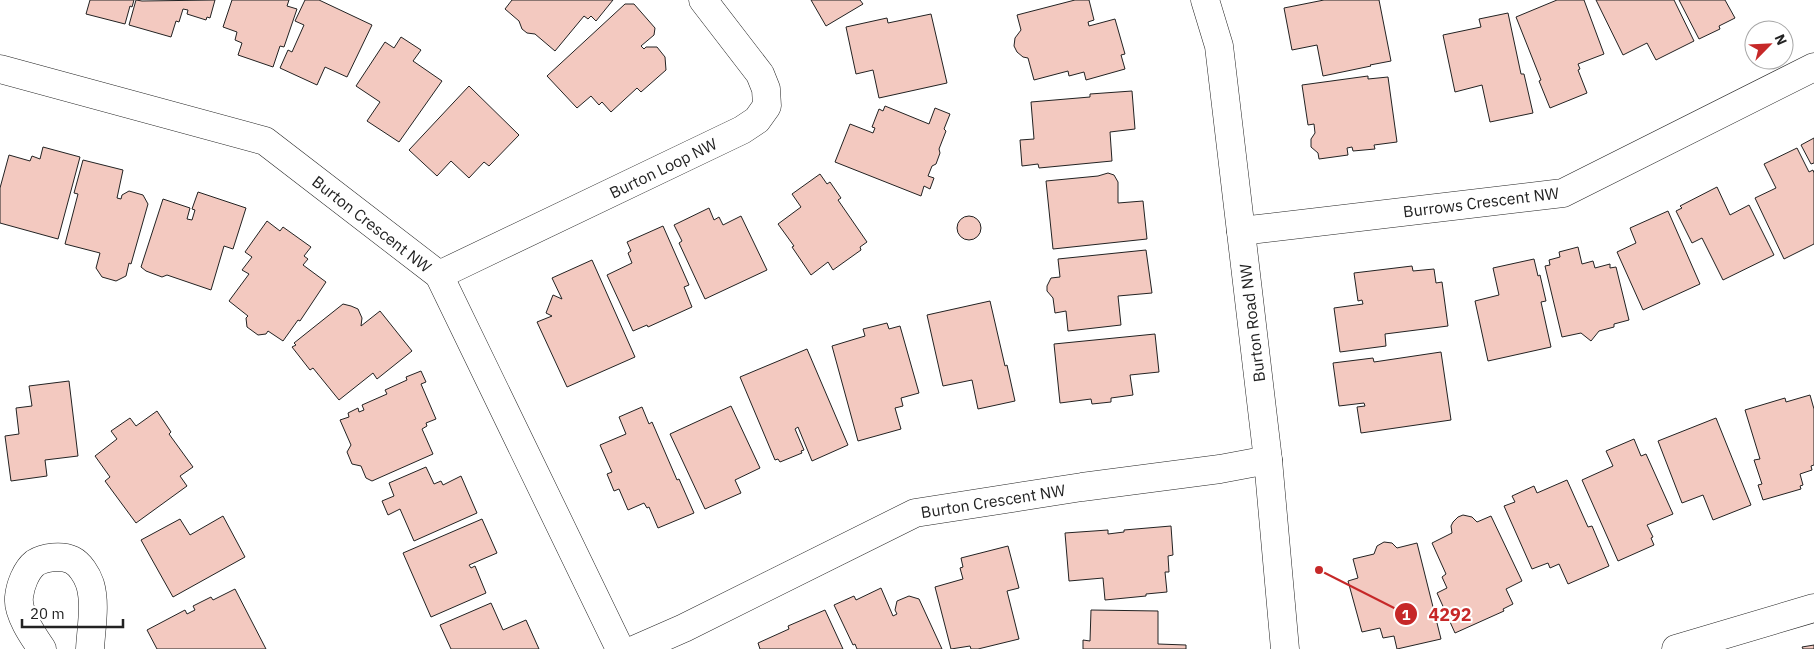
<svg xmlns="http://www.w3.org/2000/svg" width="1814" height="649" font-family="'IBM Plex Sans',sans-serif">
  <rect width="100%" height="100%" fill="#fff"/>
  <!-- building -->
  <g fill="#f3c9c0" stroke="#222">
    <polygon points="90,0 134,0 132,7 130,6 125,24 86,14"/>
    <polygon points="136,0 142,1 215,0 210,18 207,17 206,20 187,14 188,10 183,9 179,22 176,21 171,37 129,25"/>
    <polygon points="232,0 289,0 287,6 297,9 284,47 280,46 273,67 238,55 242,43 235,40 237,32 223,27"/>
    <polygon points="305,0 319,0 372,25 347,77 325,67 317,85 280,68 288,50 292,52 304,25 295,21"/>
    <polygon points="512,0 613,0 596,21 591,16 588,19 584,16 555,51 535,34 527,33 522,29 519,21 505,9"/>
    <polygon points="811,0 860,0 863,4 826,26"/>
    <polygon points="1075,0 1089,0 1094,20 1088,22 1089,26 1115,19 1125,54 1121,55 1125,69 1086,80 1084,72 1069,76 1068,71 1034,80 1028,58 1023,57 1017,52 1014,46 1015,38 1021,30 1017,15"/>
    <polygon points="1324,0 1379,0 1391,61 1370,65 1371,66 1323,76 1317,45 1292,50 1284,8"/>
    <polygon points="1557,0 1584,0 1604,54 1578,64 1580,69 1578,70 1587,93 1550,108 1539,81 1541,80 1516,17"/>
    <polygon points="1596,0 1674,0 1694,41 1656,60 1647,43 1623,55"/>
    <polygon points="1679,0 1725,0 1735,18 1719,26 1720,29 1699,39"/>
    <polygon points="625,4 634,4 655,28 654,35 641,46 644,49 646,47 657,47 665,57 666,70 641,92 637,88 611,112 602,102 599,105 591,96 577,108 547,76"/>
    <polygon points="1508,13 1521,74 1524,74 1533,113 1490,122 1482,85 1455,92 1443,35 1481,27 1479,19"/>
    <polygon points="931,14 947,83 879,98 873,70 856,74 846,27 887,18 888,23"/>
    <polygon points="401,37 421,50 413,61 442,81 399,142 367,121 380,102 356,86 385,42 394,48"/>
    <polygon points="1368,76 1368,79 1388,77 1397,142 1374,145 1375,149 1353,151 1352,147 1347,148 1348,155 1319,159 1318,153 1311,147 1311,139 1315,133 1314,124 1308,125 1302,85"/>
    <polygon points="469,86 519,135 489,166 484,162 469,178 451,161 437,176 409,150"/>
    <polygon points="1132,91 1135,129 1110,132 1112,161 1039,168 1038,164 1022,166 1020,140 1034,139 1031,102 1090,97 1090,94"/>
    <polygon points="885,106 929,124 935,108 950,114 944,129 946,131 939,149 940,153 936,164 932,166 928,176 934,178 930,189 924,186 921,196 835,162 850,124 873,133 875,128 872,127 879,109 883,111"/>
    <polygon points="1814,138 1814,163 1811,164 1801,145"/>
    <polygon points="43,147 80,157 58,239 0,223 0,188 9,155 30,161 32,156 40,159"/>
    <polygon points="1797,148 1809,172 1813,170 1814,173 1814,244 1784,259 1755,198 1776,188 1764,164"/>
    <polygon points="83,160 123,170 117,198 121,199 122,195 129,191 143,195 148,204 131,264 129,263 126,276 116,281 102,277 96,268 100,253 65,244 78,194 74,193"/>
    <polygon points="1108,173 1114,175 1118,182 1118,203 1143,201 1147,239 1053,249 1046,181 1098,176"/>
    <polygon points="820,174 827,184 830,182 841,198 838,200 867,242 860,247 861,250 833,270 828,262 811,275 792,247 794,246 778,224 801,207 792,194"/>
    <polygon points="1717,187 1730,215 1749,205 1774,255 1723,280 1702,238 1692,243 1676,211 1682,208 1680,206"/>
    <polygon points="198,192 246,208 233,249 224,246 211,290 167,275 162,277 146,271 141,267 163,199 190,208 187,219 192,220 195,210 192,209"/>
    <polygon points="709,208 714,220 719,217 723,225 741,216 767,270 705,299 679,243 682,241 674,225"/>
    <polygon points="1668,211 1700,284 1643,310 1617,252 1636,243 1630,228"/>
    <circle cx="969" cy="228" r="12"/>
    <polygon points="267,221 280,231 283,227 311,247 304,256 308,259 303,265 326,282 300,321 298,320 283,341 268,331 266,334 258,335 247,327 246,318 248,316 229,301 249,274 242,270 252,257 245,252"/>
    <polygon points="663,226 689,285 684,287 692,307 648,327 647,325 633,331 607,275 632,263 628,253 631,251 627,242"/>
    <polygon points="1578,247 1582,264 1593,261 1595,268 1610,264 1610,268 1616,267 1629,320 1614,324 1614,327 1599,331 1591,341 1581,333 1562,337 1545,266 1550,265 1549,260 1560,257 1559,252"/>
    <polygon points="1146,250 1152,293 1118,296 1121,325 1068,331 1066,311 1055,313 1053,298 1047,291 1047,286 1051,278 1060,277 1058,259"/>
    <polygon points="1534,259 1538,276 1540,275 1546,301 1541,302 1551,347 1488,361 1475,301 1499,295 1493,268"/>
    <polygon points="592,260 635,357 567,387 537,322 552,316 546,313 553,295 562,299 552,278"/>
    <polygon points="1412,266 1413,271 1434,269 1436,283 1442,282 1448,326 1385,334 1386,346 1340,352 1334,308 1363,304 1362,300 1358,301 1354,273"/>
    <polygon points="990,301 1005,366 1007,365 1015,401 978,409 972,380 943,386 927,315"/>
    <polygon points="343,304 351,306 358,309 362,318 361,326 380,311 412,351 377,379 373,373 339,400 313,368 310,370 292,347 296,345 294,343"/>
    <polygon points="887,323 889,329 900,326 919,393 901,398 903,406 895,408 901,429 858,441 832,346 865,336 863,329"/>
    <polygon points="1155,334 1159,372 1130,375 1133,395 1111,398 1111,402 1092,404 1091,399 1060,403 1054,344"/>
    <polygon points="807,349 848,445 812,461 798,427 795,429 804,450 801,451 802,453 780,462 778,459 775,460 740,377"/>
    <polygon points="1441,352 1451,420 1361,433 1357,407 1365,406 1364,403 1339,406 1333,363 1373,358 1374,362"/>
    <polygon points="421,371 426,382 421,384 436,419 426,423 427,426 422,429 433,454 372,481 366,478 361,466 352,464 347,452 351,445 340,420 349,417 348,413 358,408 359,412 364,410 362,405 387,394 385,390 407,380 406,377"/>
    <polygon points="69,381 78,456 45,460 47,476 11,481 5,436 19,434 16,408 32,406 29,386"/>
    <polygon points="1810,395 1814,409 1814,465 1811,466 1812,470 1800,474 1803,485 1800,486 1801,489 1763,500 1758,485 1762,484 1754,460 1760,459 1745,410 1785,398 1786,402"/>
    <polygon points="731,406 760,468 735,480 741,493 705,509 670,434"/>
    <polygon points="642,407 649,424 652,422 677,480 679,479 694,513 658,528 649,507 647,508 644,503 628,510 619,489 614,491 607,474 612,472 600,445 626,434 619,417"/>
    <polygon points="157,411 171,432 169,434 193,467 180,476 187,486 136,523 105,481 110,477 95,456 117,439 111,431 130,418 136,426"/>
    <polygon points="1716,418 1751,505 1713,520 1703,495 1682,503 1658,441"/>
    <polygon points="1634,439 1641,456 1646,454 1673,514 1647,525 1653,537 1651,538 1654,545 1618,561 1582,480 1613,466 1606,451"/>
    <polygon points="426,467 434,484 441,481 443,485 461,476 477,513 414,541 400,509 388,515 382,501 394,496 389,483"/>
    <polygon points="1567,480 1588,527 1592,526 1609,566 1568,584 1559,564 1550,568 1548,563 1532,569 1504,506 1515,502 1512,496 1534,486 1537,493"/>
    <polygon points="1463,515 1472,517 1477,522 1491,516 1522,581 1506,589 1513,604 1503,609 1504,611 1455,633 1437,593 1447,588 1442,577 1446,574 1432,543 1452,533 1451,526 1453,522 1458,517"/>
    <polygon points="223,516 245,557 173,597 141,540 180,519 190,535"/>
    <polygon points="482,519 497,553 469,565 471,568 475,566 486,593 431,617 403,553"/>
    <polygon points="1171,526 1173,555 1168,556 1169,572 1165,572 1167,592 1146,594 1146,596 1105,600 1103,578 1069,581 1065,533 1108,530 1108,534 1124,532 1124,530"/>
    <polygon points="1384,542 1392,543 1397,548 1417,543 1441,639 1397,649 1394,636 1383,638 1380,628 1362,632 1348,581 1358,578 1353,559 1374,554 1377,546"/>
    <polygon points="1008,546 1019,588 1007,591 1019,639 978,649 971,649 970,646 951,649 935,587 963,579 960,568 963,567 961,558"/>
    <polygon points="881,588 893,616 897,614 895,610 897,601 909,596 919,599 942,649 857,649 855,644 853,645 834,605 854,596 856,600"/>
    <polygon points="235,589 266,649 157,649 147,630 185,610 187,614 195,610 193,606 211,597 213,600"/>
    <polygon points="491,603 503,630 526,620 539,649 451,649 440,625"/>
    <polygon points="825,610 843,649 760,649 758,643 789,629 788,626"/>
    <polygon points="1091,610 1158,611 1158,644 1186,645 1186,649 1083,649 1083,640 1090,641"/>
    <polygon points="1814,645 1814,649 1803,649 1802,647"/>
  </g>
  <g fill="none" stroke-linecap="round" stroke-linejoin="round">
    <defs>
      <g id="minor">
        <polyline points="0,69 265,141 439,275 620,649"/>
        <polyline points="1241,231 1563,193 1814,67"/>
        <polyline points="439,275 742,130 757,120 767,106 766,89 760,74 703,0"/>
        <path d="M42 649C33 636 17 613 19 597 20 586 26 570 35 563 44 557 62 555 72 560 80 564 87 575 90 584 96 604 91 629 90 649"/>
        <polyline points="636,649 684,628 915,513 1082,487 1220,469 1268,460"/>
        <polyline points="1676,649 1814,608"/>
      </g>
      <polyline id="tertiary" points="1205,0 1219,46 1268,460 1285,649"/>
    </defs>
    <!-- minor casing -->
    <use href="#minor" stroke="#222" stroke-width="29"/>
    <!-- tertiary casing -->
    <use href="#tertiary" stroke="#222" stroke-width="29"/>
    <!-- minor -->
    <use href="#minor" stroke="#fff" stroke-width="28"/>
    <!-- tertiary -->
    <use href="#tertiary" stroke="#fff" stroke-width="28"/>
  </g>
  <g text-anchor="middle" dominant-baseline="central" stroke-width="4" stroke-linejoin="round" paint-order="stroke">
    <!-- street labels -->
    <g font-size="16" fill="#222" stroke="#fff">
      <text transform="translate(663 168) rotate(-26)">Burton Loop NW</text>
      <text transform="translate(1481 202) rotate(-7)">Burrows Crescent NW</text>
      <text transform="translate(372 224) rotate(38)">Burton Crescent NW</text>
      <text transform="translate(1252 323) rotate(-97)">Burton Road NW</text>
      <text transform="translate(993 501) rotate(-9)">Burton Crescent NW</text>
    </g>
  </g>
  <!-- callouts -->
  <path fill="none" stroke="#c62828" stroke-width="2" d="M1319 570L1406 614"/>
  <g fill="#c62828" stroke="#fff" stroke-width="2">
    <circle cx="1319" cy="570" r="5"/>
    <circle cx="1406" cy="614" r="12"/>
  </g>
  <g font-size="15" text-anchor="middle" font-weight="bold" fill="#fff">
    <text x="1406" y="620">1</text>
  </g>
  <g font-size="18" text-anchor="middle" font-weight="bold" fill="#c62828" stroke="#fff" stroke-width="4" stroke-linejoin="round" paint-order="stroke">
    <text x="1450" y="621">4292</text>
  </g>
  <!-- north arrow -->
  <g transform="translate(1769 45) rotate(66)"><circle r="24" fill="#ffffff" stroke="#a7a7a7"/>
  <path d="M0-4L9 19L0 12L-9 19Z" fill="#c62828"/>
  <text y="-8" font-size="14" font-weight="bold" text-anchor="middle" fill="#222222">N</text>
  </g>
  <!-- scale -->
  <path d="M22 619v8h101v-8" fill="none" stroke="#222222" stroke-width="2.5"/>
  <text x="30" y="619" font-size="15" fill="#222222" stroke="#ffffff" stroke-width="4" paint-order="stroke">20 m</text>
</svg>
